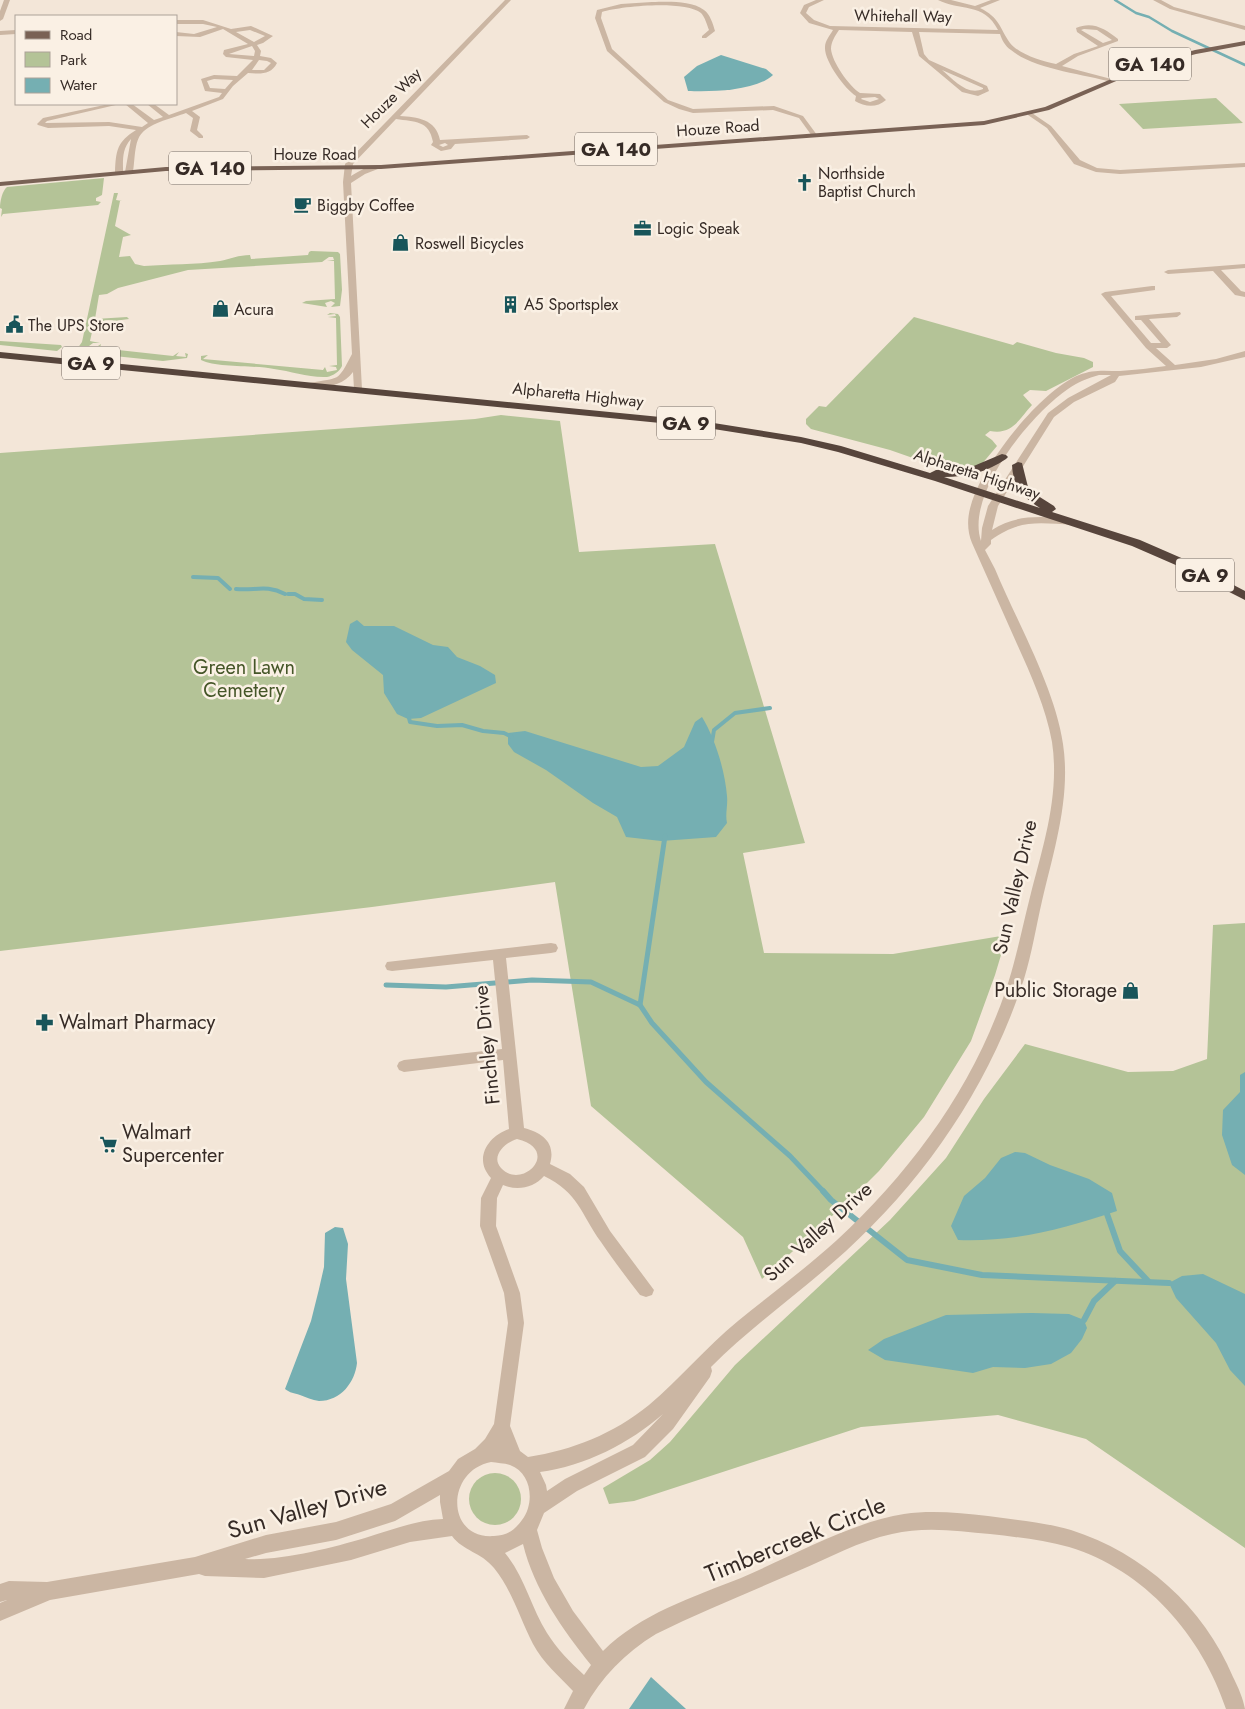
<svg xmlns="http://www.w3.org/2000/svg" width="1245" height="1709" font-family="Jost,sans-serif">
  <rect width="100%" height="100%" fill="#f3e6d8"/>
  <!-- green -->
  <g fill="#b4c397">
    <polygon points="1216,98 1243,123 1143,129 1119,104"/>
    <path d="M104 178 102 195 96 198V201L101 202 98 205 3 214 1 217 2 209 0 208C0 202 2 191 7 187Z"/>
    <path d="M114 193H118L116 200 122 201H120L115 226 131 235 123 237 119 257 130 256 135 264 144 266C169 264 195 265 220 261 230 259 239 255 250 255L251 259 308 255 309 252 311 251 338 252 340 254 342 290 340 306 331 307 335 303 331 301 325 303 327 307 302 303 306 301 335 299 334 261H327L334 260 333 257H329L322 262 188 270 118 288 107 294 99 295 95 319 127 317 129 319 114 321C107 318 102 322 94 323L90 341 100 343H93L89 346 95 348 101 344 100 348 173 356 179 352 176 356 186 357 185 353 188 354 187 358 163 361 75 352 82 342Z"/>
    <path d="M330 313 338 314 340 317 342 366C340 371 333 376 327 377 309 378 291 371 274 369 255 365 217 368 201 360V356L208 355 203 359 323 370 325 367 327 372 337 370 336 367 329 366 337 365 336 318 328 317 336 316 335 314 327 315Z"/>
    <path d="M914 317 1013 345 1017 342 1056 353 1084 358 1093 362V367L1046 391 1030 390 1023 395 1032 405C1018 420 1013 435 990 431L985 435 992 440 997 446 981 465 975 468 950 471 890 450 811 429 806 424V419L819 406 826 407Z"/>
    <polygon points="0,341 61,345 62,347 57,351 0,345"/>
    <polygon points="501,415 560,421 579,552 715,544 805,843 743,853 764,953 893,954 1007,935 995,975 971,1041 924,1117 879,1171 852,1198 762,1279 743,1237 591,1106 555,882 372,907 0,951 0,453 475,419"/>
    <polygon points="1245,923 1245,1548 1086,1439 998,1415 861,1427 634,1501 609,1504 603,1488 650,1460 670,1442 735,1365 890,1220 946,1158 984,1099 1025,1044 1128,1072 1173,1071 1207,1059 1213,925"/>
    <circle cx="495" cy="1499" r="26"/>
  </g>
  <!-- water -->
  <g fill="#75afb2">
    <path d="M721 55 766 69 773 75C756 91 711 92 688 91L684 77 697 66Z"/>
    <polygon points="357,620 364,626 394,626 433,645 448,647 457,657 480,666 495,675 496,683 421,718 408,719 397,714 384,693 383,675 352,650 346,642 350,624"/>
    <path d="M702 717C715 738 725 771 727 796 728 806 725 814 727 823L716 837 661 841 626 837 617 817 593 803 546 770 514 752 508 744V733L525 731 641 767 658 766 684 747 695 722Z"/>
    <polygon points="1245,1072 1245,1175 1232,1165 1222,1135 1223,1110 1240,1092 1240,1075"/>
    <path d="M1015 1152 1025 1153 1050 1165 1089 1179 1112 1193 1117 1211C1063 1229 1016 1242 958 1240L951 1226 964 1196 985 1178 1001 1158Z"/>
    <path d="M335 1227 343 1228 348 1244 346 1279 357 1363C355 1382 341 1401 319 1401 312 1400 306 1397 300 1395 294 1393 290 1393 285 1389L311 1321 319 1289 324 1267 325 1233Z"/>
    <polygon points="1203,1274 1245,1294 1245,1386 1230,1370 1216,1343 1176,1298 1169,1283 1182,1276"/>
    <polygon points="1032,1313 1069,1314 1084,1320 1087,1328 1082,1339 1071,1353 1051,1364 1025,1368 993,1367 973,1373 885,1360 868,1350 884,1339 946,1315"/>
    <polygon points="651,1677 686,1709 629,1709"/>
  </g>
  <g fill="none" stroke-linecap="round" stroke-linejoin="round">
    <!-- stream-far3 -->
    <polyline stroke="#75afb2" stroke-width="2.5" points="1115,0 1136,13 1149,17 1172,31 1245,65"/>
    <!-- stream-far2 -->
    <g stroke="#75afb2" stroke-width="4">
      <polyline points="193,577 218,578 230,589"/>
      <path d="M236 589C255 591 266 584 285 594"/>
      <polyline points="288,594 295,594 304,599 322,600"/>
      <polyline points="408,714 410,722 437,726 462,725 483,731 504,733 512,737"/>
      <polyline points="712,742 714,730 735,713 770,708"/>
    </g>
    <!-- stream-far1 -->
    <g stroke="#75afb2" stroke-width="5">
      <polyline points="386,985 446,987 532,980 591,982 640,1005 652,1023 706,1082 790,1156 824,1192"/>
      <polyline points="640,1005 665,836"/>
    </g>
    <!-- stream -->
    <g stroke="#75afb2" stroke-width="6">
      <polyline points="823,1191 831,1200 907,1260 982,1275 1169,1283"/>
      <polyline points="1107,1214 1120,1251 1148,1281"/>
      <polyline points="1084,1320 1094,1301 1115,1281"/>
    </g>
    <!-- minor -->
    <g fill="#cbb6a3" fill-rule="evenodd">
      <polygon points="4,0 10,0 3,19 0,21 0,11"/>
      <path d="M505 0H511L400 116C417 117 436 119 440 140L527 135 530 137 527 139 455 144 451 149 441 151 431 145 433 142C429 120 415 122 396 119L353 164 351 176C359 171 374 162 383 167L365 174 351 183 362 389 358 392 354 389 353 372C344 385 325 389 310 387V383C340 377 337 383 352 354L343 182 345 164ZM445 143 448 145 443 147 439 145Z"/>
      <path d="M816 0H824L809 7 806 13 814 20 830 26 998 30C984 2 959 11 938 0H951L975 6 991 0H1000L980 8C1000 18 999 27 1010 43 1020 55 1042 61 1056 64L1074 54 1098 46 1077 32 1076 28C1093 21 1105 29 1118 39V41L1078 56 1062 66 1115 80 1112 82C1083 74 1034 69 1011 50 1005 46 1002 40 1000 34L919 32 924 54 929 60 987 86 989 91 978 96 962 92 919 56 912 32 839 30C835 36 831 42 831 49 832 62 849 86 860 93L880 94 886 100C877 108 865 107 855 101L856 96C845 89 824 61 825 47 825 41 830 35 833 30L809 23 800 13 804 5ZM1084 29 1097 30 1112 40 1103 43 1081 30ZM942 70 983 88V89C967 96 954 80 942 70ZM862 98 875 97 879 99 870 102 861 99Z"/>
      <polygon points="1153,0 1161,0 1174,7 1245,26 1245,30 1170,9"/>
      <path d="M652 2C667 2 690 0 704 10 710 14 713 24 715 31L706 38H702V36L709 30C707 25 705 17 701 13 685 0 621 6 602 12L601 18 612 49 668 100 693 109 774 106 803 116 817 135 816 136H812L799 118 773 110 693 113 679 109 664 102 607 51 595 18 597 10 621 4Z"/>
      <path d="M176 20H203L231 29 251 26 273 36 263 43 257 45 261 51 260 56 271 58 277 63C271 75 260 74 248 73L233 86 223 99 192 111 200 117 197 130 203 136V138H199L190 131 193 118 186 113C173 118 152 122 142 133 134 141 135 161 133 172L129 174 125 172 131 139C122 149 123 159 123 172L119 174 115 172C116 150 117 142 136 130L109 126 48 128 38 125 37 124 43 118 109 104H120L47 121 45 123 109 122 142 127 148 123 125 104H132L154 120 163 117 147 104H154L169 115 219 97 222 93 205 91 201 79 214 75 237 76 253 60 226 57 223 54 224 50 248 44 223 29 200 37 176 36V32L194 34 217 27 203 24H176ZM250 30 265 36 254 42 236 32ZM252 46 255 51 254 56 229 54ZM259 60 267 61 271 63 264 70H252ZM214 79 233 80 225 89 210 88 207 81Z"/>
      <polygon points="16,30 16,34 0,35 0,31"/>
      <polygon points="1028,113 1032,113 1051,126 1080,160 1097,168 1120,170 1245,163 1245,167 1120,174 1096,172 1074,164 1047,128 1028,115"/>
      <polygon points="1245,264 1245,268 1221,270 1241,291 1245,292 1245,297 1235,295 1213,271 1168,274 1164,272 1168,270"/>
      <path d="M1152 286H1155V290L1111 296 1151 343H1161L1141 320H1135V316L1180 312 1181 314 1177 317 1149 319 1171 345 1167 348H1156L1175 365 1216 359 1245 351V357L1201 367 1119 376 1115 382 1074 402 1054 417 998 506 992 530C1017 513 1045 517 1073 519L1078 522 1073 525C1039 523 1020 519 991 540V544L985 550 995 569C1017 622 1055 688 1063 744 1071 797 1054 850 1042 901 1036 927 1032 953 1024 979 990 1084 927 1177 846 1251 802 1291 753 1325 711 1367L712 1371 710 1377 673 1429 645 1457 577 1491 544 1513 537 1530 542 1548 554 1578 573 1611 603 1651C640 1614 693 1597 741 1578 790 1557 852 1522 904 1514 932 1510 960 1513 988 1516 1016 1520 1044 1522 1071 1530 1143 1553 1204 1607 1233 1677 1238 1687 1243 1698 1245 1709H1226C1202 1636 1145 1570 1069 1547 1043 1540 1016 1537 990 1534 958 1531 925 1526 892 1534 859 1541 829 1558 798 1571 750 1592 702 1611 656 1634 625 1653 601 1677 584 1709H564L573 1691C559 1676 543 1663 533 1644 520 1619 512 1590 494 1568 481 1552 463 1551 452 1536L410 1542 351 1560 264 1578 205 1576 199 1574 50 1600 0 1621V1603L7 1600 0 1602V1584L9 1581 47 1582 195 1557 266 1535 336 1522 391 1504 449 1471 458 1459 475 1449 485 1439 494 1424 508 1323 504 1293 480 1226 481 1198 491 1178C473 1159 488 1136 509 1129L503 1060 404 1072 399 1070 397 1066 399 1062 404 1060 502 1049 493 960 392 971 387 970 385 966 387 962 551 943 556 944 558 948 556 952 551 953 506 958 524 1128C543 1133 556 1143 550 1164L570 1174 584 1187 610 1231 654 1290 652 1295 646 1297 640 1295C627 1278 613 1260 601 1242 580 1213 579 1193 544 1176 534 1188 517 1191 503 1185L497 1198 496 1226 520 1293 524 1323 510 1426 520 1451 528 1457C573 1450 613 1434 649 1405 680 1379 706 1347 738 1321 771 1294 805 1269 837 1240 905 1177 963 1101 997 1014 1013 976 1020 936 1030 897 1043 846 1060 795 1052 742 1046 708 1031 675 1017 644 1002 610 987 577 972 543 967 531 967 518 971 505 982 465 1040 391 1079 375 1094 369 1106 371 1120 371 1136 370 1151 368 1166 366L1146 348 1101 294 1105 292ZM1099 375H1111L1068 398 1048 413 988 506 982 528 981 541C965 494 1031 414 1068 389 1078 382 1088 378 1099 375ZM517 1139C562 1150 522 1191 501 1168 490 1156 506 1142 517 1139ZM663 1414 633 1445 565 1479 547 1491 546 1485 540 1472C585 1466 630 1443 663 1414ZM491 1462C497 1463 504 1463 510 1465 532 1473 535 1503 522 1520 514 1531 507 1535 494 1536 446 1540 445 1471 491 1462ZM440 1495V1502L443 1519C416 1520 391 1530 365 1538 331 1548 281 1561 245 1559L266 1553 336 1540 395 1521ZM523 1544C534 1589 562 1629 591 1665L584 1675C570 1662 557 1649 547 1633 531 1608 525 1577 505 1553Z"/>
    </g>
    <!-- major -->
    <polygon fill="#796255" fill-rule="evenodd" points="1245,41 1245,45 1196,54 1151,66 1049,110 984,125 381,169 166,171 0,186 0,182 166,167 381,165 984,121 1045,107 1147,64 1195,50"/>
    <!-- highway -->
    <path fill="#57453c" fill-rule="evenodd" d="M0 352 701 421 801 437 841 446 930 473 936 470 969 468 1002 454 1006 455 1008 457 1006 459C987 472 967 477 944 477L1040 508C1022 497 1013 486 1012 465L1018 462 1022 463 1028 487 1035 494 1054 506 1056 509 1052 512 1140 540 1186 560 1245 591V600L1178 566 1132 546 935 481 838 452 801 443 701 427 0 358Z"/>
  </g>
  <!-- icons -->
  <defs>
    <symbol id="church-bare" viewBox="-9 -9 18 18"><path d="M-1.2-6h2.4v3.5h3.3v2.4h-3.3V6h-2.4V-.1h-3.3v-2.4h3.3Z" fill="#18555a" stroke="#faf0e4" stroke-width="2.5" paint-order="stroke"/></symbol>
    <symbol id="cafe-bare" viewBox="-9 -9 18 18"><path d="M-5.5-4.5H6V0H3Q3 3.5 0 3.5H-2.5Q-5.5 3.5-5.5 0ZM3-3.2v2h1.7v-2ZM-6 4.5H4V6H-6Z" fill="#18555a" stroke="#faf0e4" stroke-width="2.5" paint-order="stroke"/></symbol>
    <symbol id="office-bare" viewBox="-9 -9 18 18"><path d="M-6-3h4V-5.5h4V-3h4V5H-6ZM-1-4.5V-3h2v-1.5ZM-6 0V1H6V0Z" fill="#18555a" stroke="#faf0e4" stroke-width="2.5" paint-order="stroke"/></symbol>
    <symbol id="shop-bare" viewBox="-9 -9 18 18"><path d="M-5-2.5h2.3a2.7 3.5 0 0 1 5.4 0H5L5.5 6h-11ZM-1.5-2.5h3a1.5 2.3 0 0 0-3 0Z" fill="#18555a" stroke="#faf0e4" stroke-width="2.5" paint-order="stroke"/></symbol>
    <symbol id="building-bare" viewBox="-9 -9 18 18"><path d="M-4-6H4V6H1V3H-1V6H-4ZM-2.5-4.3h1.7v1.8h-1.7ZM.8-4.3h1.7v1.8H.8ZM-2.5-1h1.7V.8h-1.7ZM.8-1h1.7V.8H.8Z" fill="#18555a" stroke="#faf0e4" stroke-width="2.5" paint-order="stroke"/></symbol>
    <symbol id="civic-bare" viewBox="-9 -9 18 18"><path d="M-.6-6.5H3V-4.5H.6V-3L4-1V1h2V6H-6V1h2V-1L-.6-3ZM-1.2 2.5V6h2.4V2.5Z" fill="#18555a" stroke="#faf0e4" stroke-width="2.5" paint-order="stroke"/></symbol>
    <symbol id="pharmacy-bare" viewBox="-9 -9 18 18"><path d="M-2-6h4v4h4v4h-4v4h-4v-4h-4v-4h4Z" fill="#18555a" stroke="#faf0e4" stroke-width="2.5" paint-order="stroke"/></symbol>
    <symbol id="supermarket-bare" viewBox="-9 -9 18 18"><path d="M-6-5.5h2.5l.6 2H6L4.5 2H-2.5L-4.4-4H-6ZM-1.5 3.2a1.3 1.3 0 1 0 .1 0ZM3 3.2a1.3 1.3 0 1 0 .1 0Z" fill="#18555a" stroke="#faf0e4" stroke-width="2.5" paint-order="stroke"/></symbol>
  </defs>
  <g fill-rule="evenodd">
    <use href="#church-bare" x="792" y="170" width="25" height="25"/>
    <use href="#cafe-bare" x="290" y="192" width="25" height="25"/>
    <use href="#office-bare" x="630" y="216" width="25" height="25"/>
    <use href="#shop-bare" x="388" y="230" width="25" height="25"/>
    <use href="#building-bare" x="498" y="292" width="25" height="25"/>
    <use href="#shop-bare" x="208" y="296" width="25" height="25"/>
    <use href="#civic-bare" x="2" y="312" width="25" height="25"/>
    <use href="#shop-bare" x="1118" y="978" width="25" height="25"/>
    <use href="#pharmacy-bare" x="32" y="1010" width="25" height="25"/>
    <use href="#supermarket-bare" x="96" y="1132" width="25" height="25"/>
  </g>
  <g text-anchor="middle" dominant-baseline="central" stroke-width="5" stroke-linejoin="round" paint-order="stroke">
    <!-- far-street labels -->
    <g font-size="16" fill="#362b26" stroke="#faf0e4">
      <text transform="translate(903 16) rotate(1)">Whitehall Way</text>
      <text transform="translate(391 98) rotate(-45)">Houze Way</text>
      <text transform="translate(718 128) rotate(-4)">Houze Road</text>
      <text x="315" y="154">Houze Road</text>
      <text transform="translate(578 395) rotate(6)">Alpharetta Highway</text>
      <text transform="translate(977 474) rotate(18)">Alpharetta Highway</text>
    </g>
    <!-- far-poi labels -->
    <g font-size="16" fill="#362b26" stroke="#faf0e4" text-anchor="start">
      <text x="818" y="173">Northside<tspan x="818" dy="18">Baptist Church</tspan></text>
      <text x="317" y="205">Biggby Coffee</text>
      <text x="657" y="228">Logic Speak</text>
      <text x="415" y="243">Roswell Bicycles</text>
      <text x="524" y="304">A5 Sportsplex</text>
      <text x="234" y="309">Acura</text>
      <text x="28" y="325">The UPS Store</text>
    </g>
    <!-- shield labels -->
    <g fill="#faf0e4" stroke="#71665f" stroke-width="1">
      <rect x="1109" y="47.5" width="82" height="33" rx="4"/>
      <rect x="575" y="132.5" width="82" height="33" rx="4"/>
      <rect x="169" y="151.5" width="82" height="33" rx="4"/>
      <rect x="62" y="346.5" width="58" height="33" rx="4"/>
      <rect x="657" y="406.5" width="58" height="33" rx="4"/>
      <rect x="1176" y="558.5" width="58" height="33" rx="4"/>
    </g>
    <g font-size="19" font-weight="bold" fill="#362b26">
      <text x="1150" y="64">GA 140</text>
      <text x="616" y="149">GA 140</text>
      <text x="210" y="168">GA 140</text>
      <text x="91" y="363">GA 9</text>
      <text x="686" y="423">GA 9</text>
      <text x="1205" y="575">GA 9</text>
    </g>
    <!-- park labels -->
    <g font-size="20" fill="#455628" stroke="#faf0e4">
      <text x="244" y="667">Green Lawn<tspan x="244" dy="23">Cemetery</tspan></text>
    </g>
    <!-- street labels -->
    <g font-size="20" fill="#362b26" stroke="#faf0e4">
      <text transform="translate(1015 887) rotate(-77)">Sun Valley Drive</text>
      <text transform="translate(487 1045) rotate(-96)">Finchley Drive</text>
      <text transform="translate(818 1232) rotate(-42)">Sun Valley Drive</text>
    </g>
    <!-- poi labels -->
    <g font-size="20" fill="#362b26" stroke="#faf0e4" text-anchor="start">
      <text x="1117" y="990" text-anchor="end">Public Storage</text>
      <text x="59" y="1022">Walmart Pharmacy</text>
      <text x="122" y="1132">Walmart<tspan x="122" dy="23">Supercenter</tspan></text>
    </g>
    <!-- near-street labels -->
    <g font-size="24" fill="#362b26" stroke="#faf0e4">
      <text transform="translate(307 1508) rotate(-16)">Sun Valley Drive</text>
      <text transform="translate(795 1539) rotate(-22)">Timbercreek Circle</text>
    </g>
  </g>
  <!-- legend -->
  <rect x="15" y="15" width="162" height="90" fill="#faf0e4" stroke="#aca198"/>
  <rect x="25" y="31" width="25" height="8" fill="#796255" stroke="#aca198"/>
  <text x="60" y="40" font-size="15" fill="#362b26">Road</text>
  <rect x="25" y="52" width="25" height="15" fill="#b4c397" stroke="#aca198"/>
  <text x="60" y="65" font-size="15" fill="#362b26">Park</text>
  <rect x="25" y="78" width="25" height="15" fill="#75afb2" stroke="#aca198"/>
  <text x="60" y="90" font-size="15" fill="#362b26">Water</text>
</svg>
